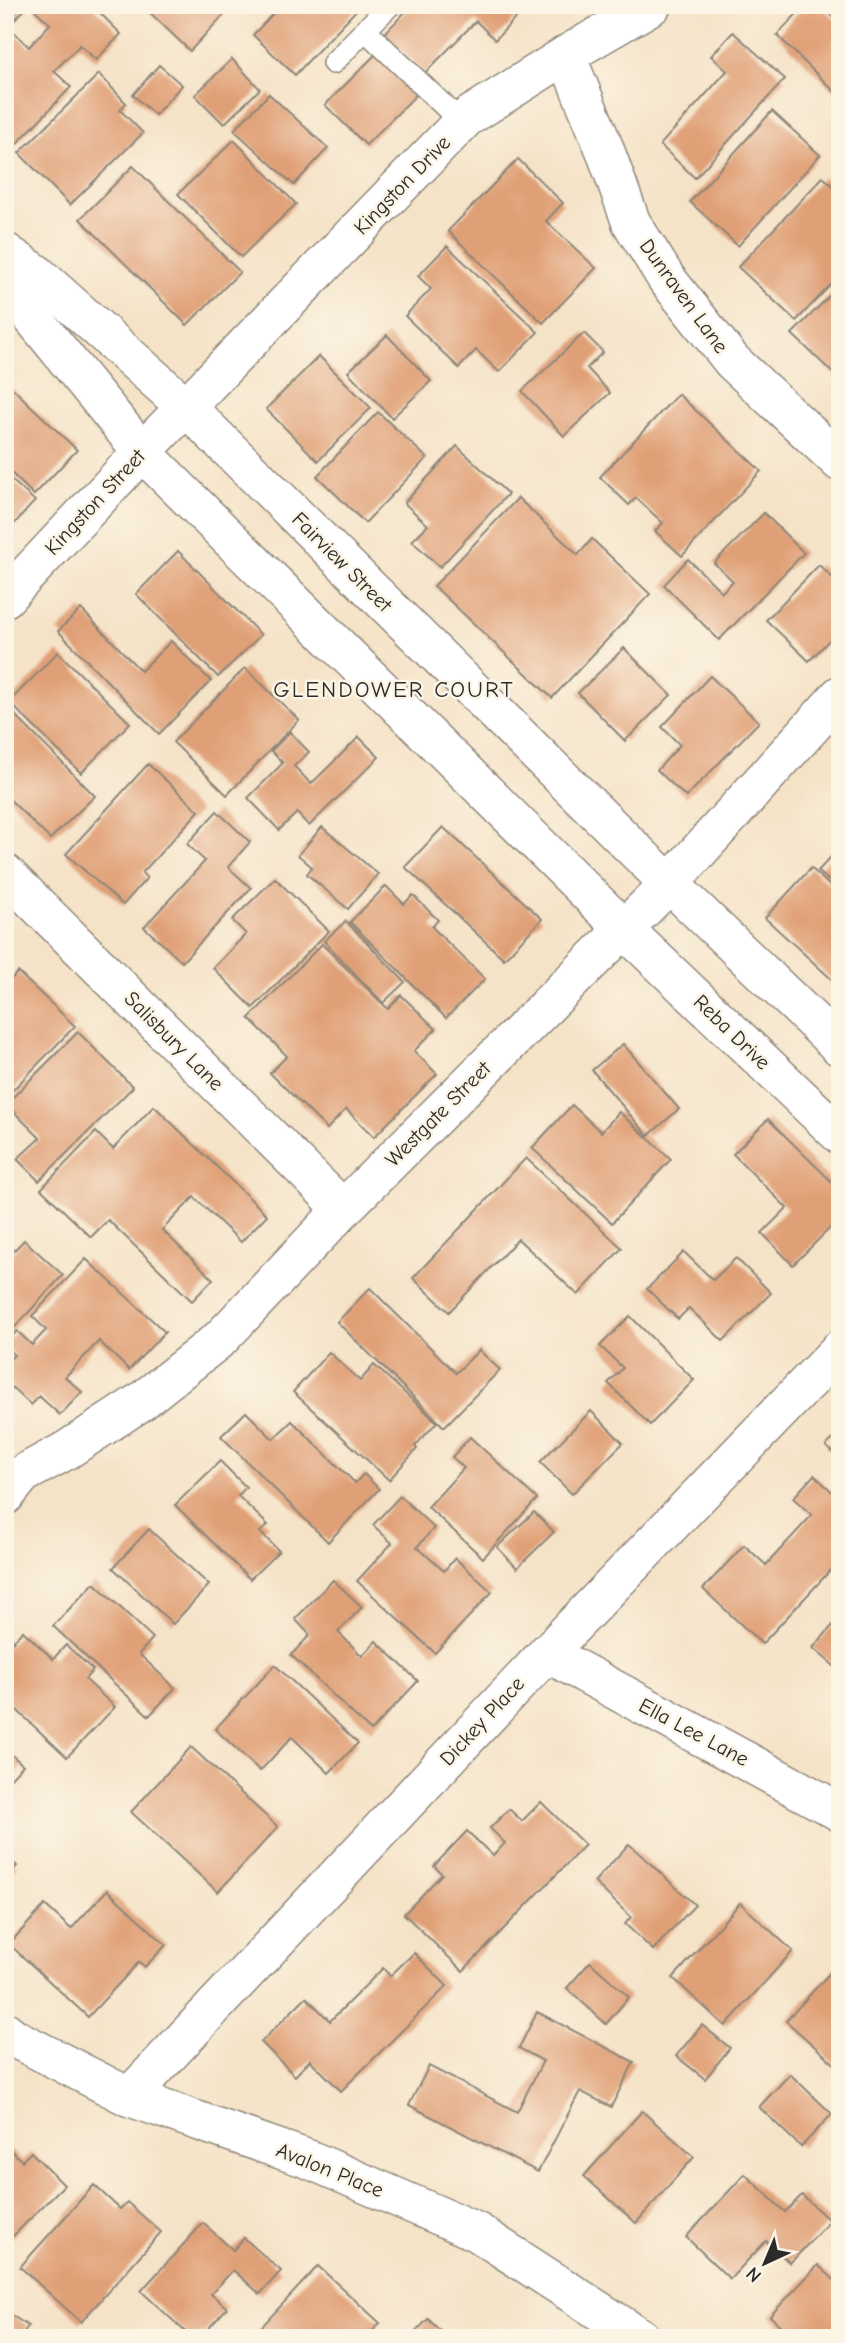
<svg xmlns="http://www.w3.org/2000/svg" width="845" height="2343" font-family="'Comic Neue',sans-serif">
  <rect width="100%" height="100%" fill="#fcf5e5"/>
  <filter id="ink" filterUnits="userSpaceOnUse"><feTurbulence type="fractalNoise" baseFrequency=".0143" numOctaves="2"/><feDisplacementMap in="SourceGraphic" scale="14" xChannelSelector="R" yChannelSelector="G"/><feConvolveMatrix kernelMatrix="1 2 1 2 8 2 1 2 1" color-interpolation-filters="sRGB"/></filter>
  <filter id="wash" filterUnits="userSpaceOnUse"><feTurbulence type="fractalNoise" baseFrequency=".00686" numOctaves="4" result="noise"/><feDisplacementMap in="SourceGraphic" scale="28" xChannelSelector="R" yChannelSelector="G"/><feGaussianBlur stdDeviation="1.57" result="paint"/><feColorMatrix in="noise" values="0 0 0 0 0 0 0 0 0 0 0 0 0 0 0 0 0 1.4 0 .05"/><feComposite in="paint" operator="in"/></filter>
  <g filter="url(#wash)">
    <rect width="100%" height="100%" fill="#f5e3c8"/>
    <g id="blocks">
      <!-- building -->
      <g fill="#e0a077">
        <polygon points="5,5 29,5 5,30"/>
        <polygon points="39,5 92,5 121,34 96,60 80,45 54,71 71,87 5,156 5,41 14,32 29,47 50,24 35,10"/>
        <polygon points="142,5 233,5 190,51"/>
        <polygon points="281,5 361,5 295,75 253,35"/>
        <polygon points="412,5 528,5 495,40 476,21 425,73 384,34"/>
        <polygon points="805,5 820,5 840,24 840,97 777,35"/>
        <polygon points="733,32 785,79 695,178 660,145 727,71 711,56"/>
        <polygon points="377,53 418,93 366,145 325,105"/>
        <polygon points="232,59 260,89 224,124 195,95"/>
        <polygon points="159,65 182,85 155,115 133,95"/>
        <polygon points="99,74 126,103 120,110 143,133 70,205 19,153"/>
        <polygon points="269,94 328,148 294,185 234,130"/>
        <polygon points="772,111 820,155 738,246 690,202"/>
        <polygon points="234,140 296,204 241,257 178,194"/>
        <polygon points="518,159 563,203 546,221 596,268 543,323 448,231"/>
        <polygon points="133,166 240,272 187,325 80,219"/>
        <polygon points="823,177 840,192 840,275 796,321 738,267"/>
        <polygon points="447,246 538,332 499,372 476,350 459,368 405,316 431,289 418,276"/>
        <polygon points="840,285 840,380 792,334"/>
        <polygon points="584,333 603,352 587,368 610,393 564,436 522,391"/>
        <polygon points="387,335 431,381 392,418 348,372"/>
        <polygon points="319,356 371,408 318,461 266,409"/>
        <polygon points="5,381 77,450 34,495 5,467"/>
        <polygon points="678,394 761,471 682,556 655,531 663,523 636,498 629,505 600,477"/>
        <polygon points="378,412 427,458 365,523 317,476"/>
        <polygon points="457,446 508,494 440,567 412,541 428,525 404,503"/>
        <polygon points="5,474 35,501 5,534"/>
        <polygon points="518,498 578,555 592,539 650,594 552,698 434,586"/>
        <polygon points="764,513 804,553 719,640 664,585 688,559 722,592 733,581 714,563"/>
        <polygon points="178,551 261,635 218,677 136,594"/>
        <polygon points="819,565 840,585 840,629 809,661 766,620"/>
        <polygon points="81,609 141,671 171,641 211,681 159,734 58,631"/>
        <polygon points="624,648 671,695 625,741 578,693"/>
        <polygon points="58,652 130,723 81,773 9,702"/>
        <polygon points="245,668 299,720 227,795 173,742"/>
        <polygon points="710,676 759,722 686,797 657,770 680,745 662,727"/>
        <polygon points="5,705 95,796 50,839 5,795"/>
        <polygon points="290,732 309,752 294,766 311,784 359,737 379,757 309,826 297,813 279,830 248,798 283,763 271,751"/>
        <polygon points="148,764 199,811 142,873 147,878 123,905 66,854"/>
        <polygon points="217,811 250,842 228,867 251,888 182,962 144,927 205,861 187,844"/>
        <polygon points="322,827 378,874 348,909 307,874 312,867 298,855"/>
        <polygon points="443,827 542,919 504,959 405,867"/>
        <polygon points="840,847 840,890 818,871"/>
        <polygon points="811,868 840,895 840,987 765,918"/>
        <polygon points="275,878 329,931 253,1008 213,968 246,934 232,920"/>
        <polygon points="386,886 404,904 413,895 438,920 432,927 485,979 446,1018 350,922"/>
        <polygon points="346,921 405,982 383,1003 324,941"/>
        <polygon points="322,944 388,1009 401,995 436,1029 414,1051 437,1074 374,1137 346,1109 327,1129 270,1073 287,1056 249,1018"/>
        <polygon points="18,972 75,1026 5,1098 5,985"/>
        <polygon points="78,1032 133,1087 39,1181 17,1159 40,1138 6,1104"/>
        <polygon points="623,1044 679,1109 648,1136 592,1070"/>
        <polygon points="572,1105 601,1132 619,1112 671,1159 612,1223 532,1148"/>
        <polygon points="154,1106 267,1215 241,1242 194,1197 162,1230 213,1279 192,1301 108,1220 91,1237 41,1189 96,1132 113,1149"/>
        <polygon points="768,1119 840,1190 840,1218 793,1265 762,1233 787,1208 733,1154"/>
        <polygon points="526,1158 622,1248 578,1295 518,1239 449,1312 413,1278"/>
        <polygon points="24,1240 63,1275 5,1338 5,1260"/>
        <polygon points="684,1252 713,1280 736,1258 771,1293 723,1341 689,1308 678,1319 647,1289"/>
        <polygon points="86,1259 165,1332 129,1370 99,1341 65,1377 82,1392 60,1415 39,1396 31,1405 5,1381 5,1364 14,1355 5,1347 5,1343 17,1331 32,1345 46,1330 32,1316"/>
        <polygon points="370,1288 456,1373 479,1350 500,1370 444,1427 337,1322"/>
        <polygon points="630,1316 694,1380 650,1425 608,1383 623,1368 600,1346"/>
        <polygon points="329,1352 360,1381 374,1365 437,1422 415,1446 417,1449 389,1480 293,1392"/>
        <polygon points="591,1411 623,1443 572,1494 540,1462"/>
        <polygon points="246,1412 273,1439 292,1421 355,1483 364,1474 379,1489 328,1542 221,1436"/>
        <polygon points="840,1432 840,1459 826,1446"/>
        <polygon points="470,1437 537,1499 483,1558 428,1507 464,1468 452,1457"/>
        <polygon points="220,1461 246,1487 238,1496 268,1525 260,1532 279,1551 250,1579 175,1505"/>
        <polygon points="814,1475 840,1499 840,1560 762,1644 703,1589 744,1545 766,1565 812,1515 793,1498"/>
        <polygon points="400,1496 434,1528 417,1547 444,1571 455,1558 492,1592 435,1653 357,1581 392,1543 373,1525"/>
        <polygon points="534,1512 554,1532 517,1568 497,1547"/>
        <polygon points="149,1529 209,1585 173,1624 113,1568"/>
        <polygon points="333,1580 362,1607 338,1632 362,1656 376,1641 418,1681 371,1731 291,1655 310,1635 295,1619"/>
        <polygon points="94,1583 153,1638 139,1654 175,1688 149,1716 53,1626"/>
        <polygon points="840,1617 840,1671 813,1648"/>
        <polygon points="23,1631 53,1659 66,1645 93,1670 85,1679 115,1707 67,1757 5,1699 5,1684 8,1681 5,1678 5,1649"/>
        <polygon points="275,1665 358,1743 329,1773 292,1737 260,1771 215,1729"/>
        <polygon points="191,1747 278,1827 218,1892 131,1812"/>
        <polygon points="5,1749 23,1765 5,1784"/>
        <polygon points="541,1802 585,1845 463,1971 404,1914 442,1874 434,1866 467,1831 493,1856 505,1843 490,1828 509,1809 522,1821"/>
        <polygon points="629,1844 695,1905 653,1950 625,1924 631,1917 594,1882"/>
        <polygon points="5,1855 17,1866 5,1879"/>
        <polygon points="107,1890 166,1945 145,1967 139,1962 88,2017 9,1944 45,1905 71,1929"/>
        <polygon points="740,1903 793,1951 725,2026 673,1978"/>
        <polygon points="414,1953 447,1986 341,2091 310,2060 295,2076 261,2042 306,1997 330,2021 383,1968 390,1976"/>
        <polygon points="590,1962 629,1997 606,2024 567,1988"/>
        <polygon points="838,1964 840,1966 840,2069 786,2021"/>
        <polygon points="537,2012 634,2062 611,2107 580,2091 538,2172 409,2105 429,2066 517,2112 543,2061 519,2048"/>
        <polygon points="702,2025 730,2048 705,2079 676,2056"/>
        <polygon points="790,2074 832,2114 801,2147 759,2107"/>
        <polygon points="642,2111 694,2157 636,2223 584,2176"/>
        <polygon points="5,2145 22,2161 31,2152 64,2185 5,2244"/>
        <polygon points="745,2174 785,2212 802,2195 830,2221 790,2263 766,2241 730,2279 686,2237"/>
        <polygon points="94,2185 120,2209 127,2202 161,2232 81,2322 20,2267"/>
        <polygon points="203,2223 233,2250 244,2238 281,2271 260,2294 233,2270 211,2294 227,2308 200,2338 192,2338 141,2291"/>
        <polygon points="818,2265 840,2285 840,2338 793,2338 770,2316"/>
        <polygon points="318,2266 380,2323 366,2338 251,2338"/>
        <polygon points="5,2311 28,2326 20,2338 5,2338"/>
        <polygon points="428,2319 448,2338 410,2338"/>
      </g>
    </g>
  </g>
  <g filter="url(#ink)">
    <use href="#blocks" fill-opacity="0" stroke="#90877a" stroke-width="2"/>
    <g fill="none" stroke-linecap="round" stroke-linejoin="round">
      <defs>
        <g id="lane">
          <polyline points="390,5 365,30 462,123"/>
          <polyline points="333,63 365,30"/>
        </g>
        <g id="street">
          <polyline points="566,55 605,150 631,222 666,278 732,361 840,462"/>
          <polyline points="5,598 142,452 466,118 566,55 652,5"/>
          <polyline points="5,873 343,1209"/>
          <polyline points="5,1496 23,1474 67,1450 142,1401 221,1338 343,1209 669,884 840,695"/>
          <polyline points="547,1653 840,1812"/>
          <polyline points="129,2097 547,1653 840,1349"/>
        </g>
        <g id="secondary">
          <polyline points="5,252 37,274 186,407 647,862 840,1047"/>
          <polyline points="5,284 142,452 624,929 840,1135"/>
          <polyline points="5,2031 14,2038 129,2097 308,2159 477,2232 641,2338"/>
        </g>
      </defs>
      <!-- lane casing -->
      <use href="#lane" stroke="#90877a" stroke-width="24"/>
      <!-- street casing -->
      <use href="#street" stroke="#90877a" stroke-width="41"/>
      <!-- secondary casing -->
      <use href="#secondary" stroke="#90877a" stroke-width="41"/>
      <!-- lane -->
      <use href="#lane" stroke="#fff" stroke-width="21"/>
      <!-- street -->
      <use href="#street" stroke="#fff" stroke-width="38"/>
      <!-- secondary -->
      <use href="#secondary" stroke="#fff" stroke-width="38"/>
    </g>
  </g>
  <g text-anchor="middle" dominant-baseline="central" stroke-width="5" stroke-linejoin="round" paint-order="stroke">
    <!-- street labels -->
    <g font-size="21" fill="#2b2b2b" stroke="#fcf5e5">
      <text transform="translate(402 185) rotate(-46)">Kingston Drive</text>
      <text transform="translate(684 296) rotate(54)">Dunraven Lane</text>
      <text transform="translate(95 502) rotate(-47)">Kingston Street</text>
      <text transform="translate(342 562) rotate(45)">Fairview Street</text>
      <text transform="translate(732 1032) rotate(44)">Reba Drive</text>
      <text transform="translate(174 1041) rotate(45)">Salisbury Lane</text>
      <text transform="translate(438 1114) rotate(-45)">Westgate Street</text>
      <text transform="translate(482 1721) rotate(-47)">Dickey Place</text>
      <text transform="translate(694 1732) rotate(28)">Ella Lee Lane</text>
      <text transform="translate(330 2170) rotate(22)">Avalon Place</text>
    </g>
    <!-- neighbourhood labels -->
    <g font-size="23" letter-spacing="2" fill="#2b2b2b" stroke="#fcf5e5">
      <text x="394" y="689">GLENDOWER COURT</text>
    </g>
  </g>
  <!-- margin -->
  <rect width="845" height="2343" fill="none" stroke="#fcf5e5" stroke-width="28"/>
  <!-- north arrow -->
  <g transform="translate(765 2263) rotate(224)" stroke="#fcf5e5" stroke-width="5" paint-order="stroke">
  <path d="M0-5L12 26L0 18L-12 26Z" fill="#2b2b2b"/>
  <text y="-10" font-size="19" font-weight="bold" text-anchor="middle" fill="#2b2b2b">N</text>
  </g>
</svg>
